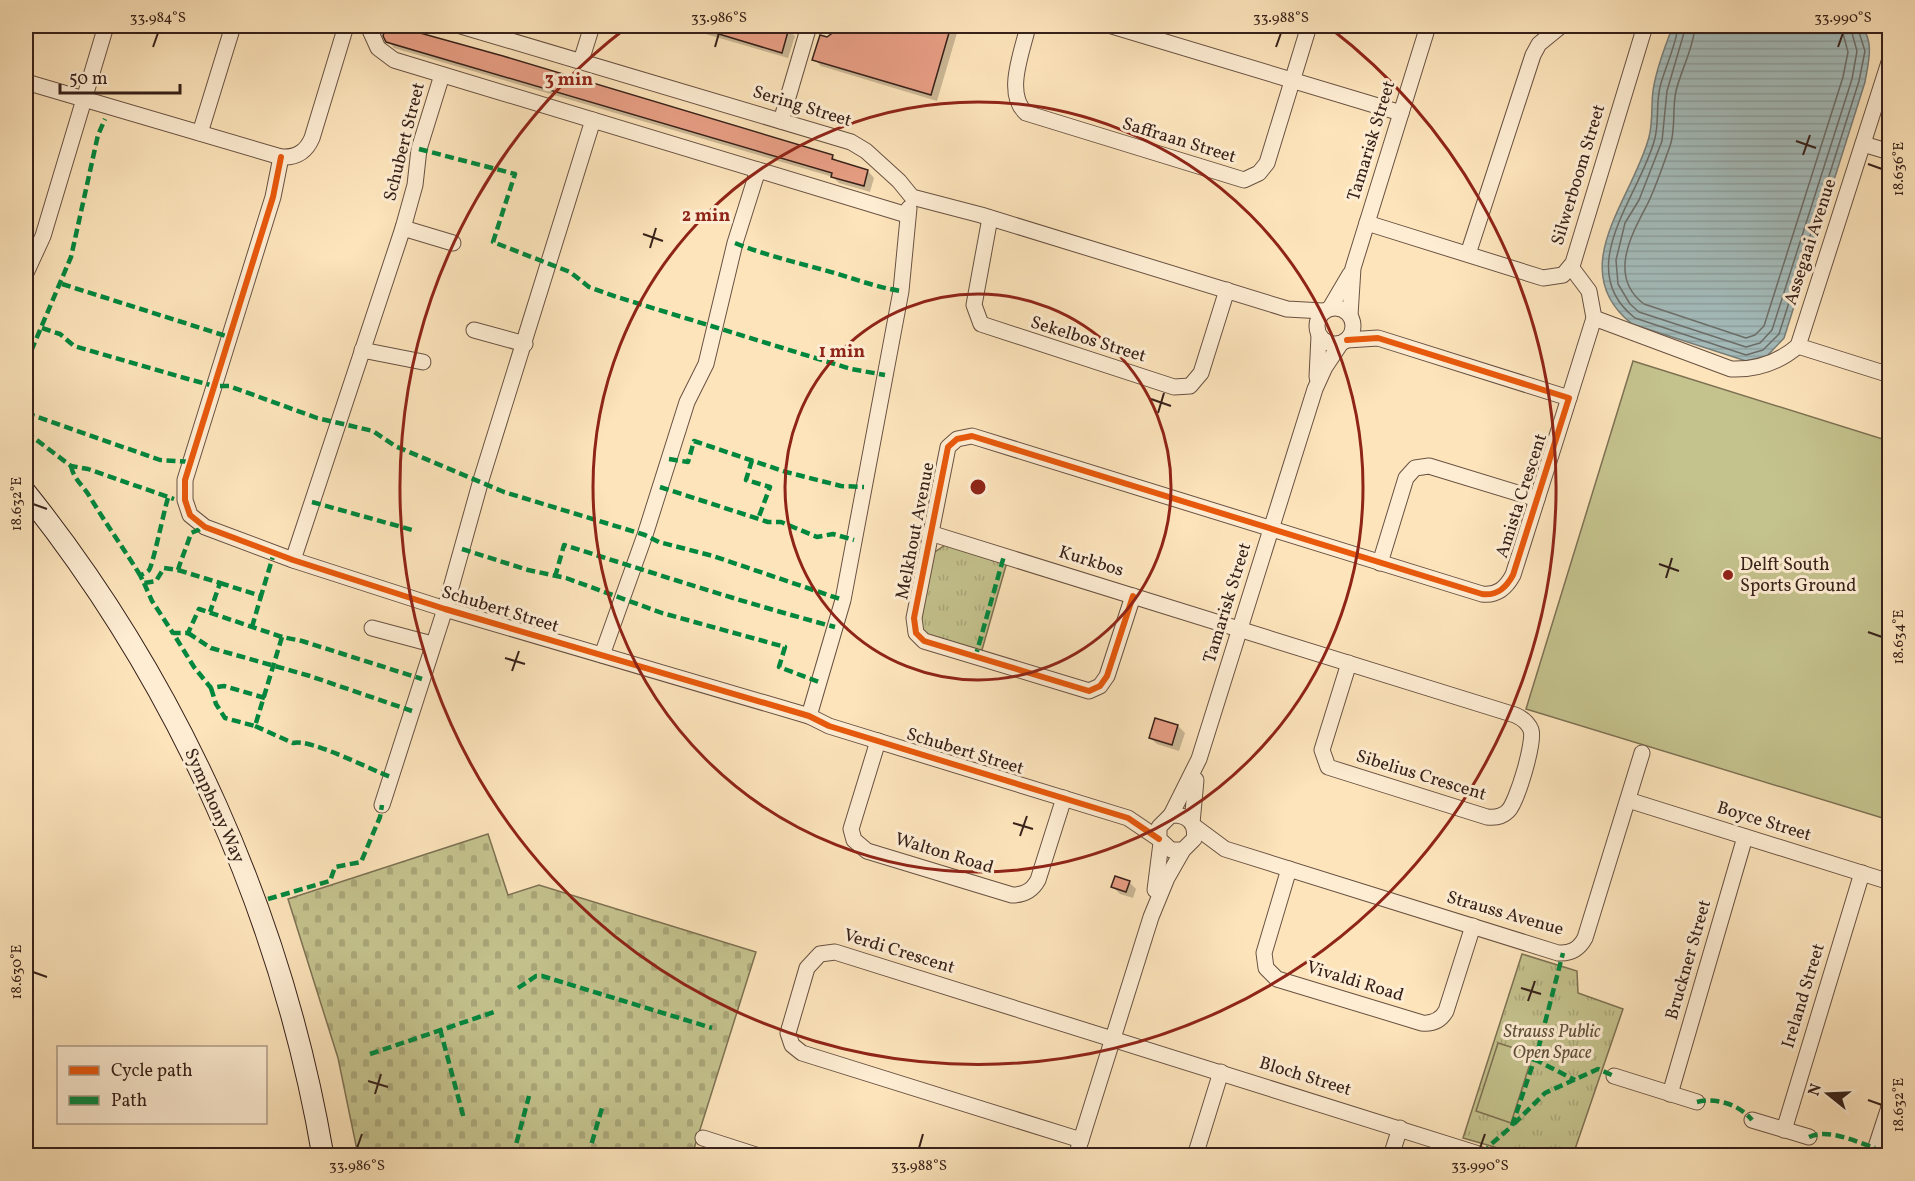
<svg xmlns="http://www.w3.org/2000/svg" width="1915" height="1181" font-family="Vollkorn,serif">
  <defs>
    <pattern id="grass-tufts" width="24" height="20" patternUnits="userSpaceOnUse" patternTransform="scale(1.5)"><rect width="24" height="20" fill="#c4c28d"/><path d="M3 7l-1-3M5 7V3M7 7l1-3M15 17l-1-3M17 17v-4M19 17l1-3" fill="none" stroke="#a9a679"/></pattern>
    <pattern id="cemetery-stones" width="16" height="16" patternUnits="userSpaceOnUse" patternTransform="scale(1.5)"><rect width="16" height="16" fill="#c4c28d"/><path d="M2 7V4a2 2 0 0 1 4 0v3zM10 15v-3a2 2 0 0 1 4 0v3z" fill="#a9a679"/></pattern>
    <pattern id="water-rules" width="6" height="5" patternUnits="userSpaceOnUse" patternTransform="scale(1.5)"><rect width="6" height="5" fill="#a4bcbb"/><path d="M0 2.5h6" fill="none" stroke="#8ea1a0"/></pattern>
  </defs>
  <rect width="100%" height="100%" fill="#fde4bb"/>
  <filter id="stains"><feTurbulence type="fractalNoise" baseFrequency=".00333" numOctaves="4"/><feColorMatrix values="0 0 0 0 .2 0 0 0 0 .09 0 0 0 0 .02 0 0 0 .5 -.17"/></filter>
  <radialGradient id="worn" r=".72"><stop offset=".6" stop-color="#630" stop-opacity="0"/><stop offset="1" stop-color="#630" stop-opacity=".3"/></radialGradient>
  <!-- grass -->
  <g fill="url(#grass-tufts)" stroke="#7d7153" stroke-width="1.5">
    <path d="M945 545 1007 562 982 650C958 649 936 645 920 627L932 554Z"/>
    <polygon points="1522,954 1577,971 1578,993 1623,1009 1573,1155 1522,1155 1463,1138"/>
  </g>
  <!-- cemetery -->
  <polygon fill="url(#cemetery-stones)" stroke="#7d7153" stroke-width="1.5" points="488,834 508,895 539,885 756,952 692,1155 358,1155 338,1058 288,899"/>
  <!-- pitch -->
  <g fill="#c4c28d" stroke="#7d7153" stroke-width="1.5">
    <polygon points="1633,361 1889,441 1889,820 1526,709"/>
    <polygon points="1498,1043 1533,1054 1511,1123 1476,1111"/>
  </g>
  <!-- water -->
  <path fill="url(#water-rules)" stroke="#787e7a" stroke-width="1.5" d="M1673 26H1861C1875 41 1868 64 1865 82L1784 338 1767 356 1746 361 1632 324C1563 269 1633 199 1649 137 1653 123 1651 106 1653 91 1656 69 1665 46 1673 26Z"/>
  <!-- shadow -->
  <g fill="#0003">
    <polygon points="388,26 832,156 839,163 868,171 874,178 870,192 839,183 833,177 394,48 385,36"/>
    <polygon points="617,26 635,26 633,32"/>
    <polygon points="678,26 783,26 795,36 788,58"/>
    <polygon points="838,26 959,26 937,101 821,66 814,59 827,39 836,32"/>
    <polygon points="1156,719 1178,726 1185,733 1179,751 1157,744 1150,738"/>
    <polygon points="1129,882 1136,889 1133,898 1120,894 1113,887"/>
  </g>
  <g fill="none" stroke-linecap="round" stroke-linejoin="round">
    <!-- shore -->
    <g stroke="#6d6e6a" stroke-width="1.5">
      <path d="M1678 26C1676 46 1665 67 1660 87 1656 104 1659 122 1655 138 1641 195 1571 268 1635 318L1746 355 1763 350 1779 334 1859 81 1865 51 1857 26"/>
      <polyline points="1686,26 1667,91 1662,141 1639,200 1625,223 1616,260 1618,284 1630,304 1639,312 1746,347 1760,343 1772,330 1852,79 1857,51 1850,26"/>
      <path d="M1695 26C1694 47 1681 70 1676 91 1672 109 1676 129 1670 146 1663 165 1656 187 1647 205 1631 235 1608 277 1644 304L1746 338 1755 335 1764 326 1843 77 1848 52 1841 26"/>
    </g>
  </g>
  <!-- building -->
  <g fill="#e89e84" stroke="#362019" stroke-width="1.5">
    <polygon points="386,26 395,26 503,56 833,155 832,159 868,170 864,186 831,177 832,173 386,42 383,36"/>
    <polygon points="702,26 781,26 789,28 782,53 702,29"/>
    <polygon points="837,26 951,26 931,95 812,60 820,35 827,37 835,31"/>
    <polygon points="1155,718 1178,725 1172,745 1149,738"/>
    <polygon points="1115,876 1130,881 1126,892 1111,887"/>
  </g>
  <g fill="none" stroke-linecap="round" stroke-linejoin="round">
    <defs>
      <g id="minor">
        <polyline points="368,26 378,48 394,60 907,215"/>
        <polyline points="461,26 851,142 866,151 899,181 912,197 981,215 1287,309 1323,311"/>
        <path d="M1028 26C1023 50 1004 94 1026 113L1244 180 1259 173 1267 163 1309 26"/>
        <polyline points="1112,26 1401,113"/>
        <polyline points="1890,59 1798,346 1890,375"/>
        <polyline points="581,61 592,26"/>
        <path d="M26 82 281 157C296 158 306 152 312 138L346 26"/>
        <polyline points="781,121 809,26"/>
        <polyline points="200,133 233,26"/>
        <polyline points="1863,144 1890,152"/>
        <polyline points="281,157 273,197 185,480 185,500 190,515 205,527 293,560 445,609 809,716 829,726 1128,818 1159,839"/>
        <polyline points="990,218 974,305 981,324 1174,387 1190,386 1201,373 1227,290"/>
        <polyline points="1367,223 1543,278 1563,275 1573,263 1645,26"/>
        <polyline points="403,228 453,243"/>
        <polyline points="1468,254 1533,55 1539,44 1561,26"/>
        <polyline points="26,273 43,236 106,26"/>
        <circle cx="1335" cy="326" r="18"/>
        <polyline points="1330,308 1350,274"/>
        <polyline points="1350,315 1353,268 1428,26"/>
        <path d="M1594 318 1731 369C1757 370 1778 363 1798 346"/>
        <polyline points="474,330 525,344"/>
        <polyline points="362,350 423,362"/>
        <polyline points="1317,377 1319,336"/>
        <polyline points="1569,398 1594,318 1589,291 1571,267"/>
        <path d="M930 533 1515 715C1522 718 1528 722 1531 730 1535 742 1517 802 1508 811 1502 817 1495 818 1487 817L1328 767 1322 750 1349 663"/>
        <polyline points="293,560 403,228 415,185 419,149 442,75"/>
        <polyline points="1380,563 1406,478 1415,468 1429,466 1537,499"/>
        <path d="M1133 596 1107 676 1100 686 1089 691 924 641 916 633 914 618 948 447 957 439 972 436 1482 594C1497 596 1506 588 1513 575L1569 398 1378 338 1347 340"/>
        <polyline points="372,628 432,644"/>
        <polyline points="602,655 645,535 687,402 706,364 735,243 758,170"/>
        <polyline points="809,716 843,600 901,291 909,208"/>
        <path d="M878 741 851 829 854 840 867 851 1012 895C1024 895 1032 891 1038 880L1064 798"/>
        <polyline points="1628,800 1890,882"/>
        <polyline points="382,805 445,609 481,480 593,120"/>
        <polyline points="1171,815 1199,759 1315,389 1325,367 1341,343"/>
        <polyline points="1192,823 1196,780"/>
        <path d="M1194 826 1225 849 1558 953C1571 954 1579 949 1585 938L1642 753"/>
        <path d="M1289 869 1264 953 1266 968 1277 979 1422 1023C1433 1024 1441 1020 1446 1011L1473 926"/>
        <polyline points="1155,890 1161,843"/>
        <polyline points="1614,1076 1697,1102"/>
        <polyline points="1670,1094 1745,837"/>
        <polyline points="1752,1120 1809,1137"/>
        <polyline points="1784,1130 1862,873"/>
        <polyline points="703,1138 759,1156"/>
        <polyline points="1081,1140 802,1053 792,1045 788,1033 807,968 820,954 835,952 1485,1156"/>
        <path d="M1076 1156 1151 917 1167 878 1183 850 1194 839C1197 823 1187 814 1171 815L1159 827V839L1171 850H1183"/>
        <polyline points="1195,1156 1221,1072"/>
        <polyline points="1391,1156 1400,1128"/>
        <polyline points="1873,1156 1890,1104"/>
      </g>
      <path id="secondary" d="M26 493C178 683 282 915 323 1156"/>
    </defs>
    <!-- minor casing -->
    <use href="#minor" stroke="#685142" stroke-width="17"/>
    <!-- secondary casing -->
    <use href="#secondary" stroke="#362019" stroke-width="23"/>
    <!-- minor -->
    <use href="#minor" stroke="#feedd3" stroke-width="15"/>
    <!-- secondary -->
    <use href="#secondary" stroke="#feedd3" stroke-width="21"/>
    <!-- quiet -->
    <g stroke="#00873e" stroke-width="4.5" stroke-dasharray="9 4.5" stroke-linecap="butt">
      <polyline points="419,149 515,174 493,242 570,272 589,287 617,297 851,369 885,375"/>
      <path d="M735 243C765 255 794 262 824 270 850 277 874 287 901 291"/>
      <polyline points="62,284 229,337"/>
      <polyline points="42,328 60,334 74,346 188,379 214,386 229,386 317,418 373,431 395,446 504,492 645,535 659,542 713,556 843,600"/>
      <polyline points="26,363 71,257 98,135 105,119"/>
      <polyline points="26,413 160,460 191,462"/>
      <polyline points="26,432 71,466 88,469 174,499"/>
      <polyline points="669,459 688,462 694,441 786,472 841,486 864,487"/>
      <polyline points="752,460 746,480 770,487 758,519"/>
      <path d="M71 466C74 480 83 485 90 497 106 524 124 549 140 575"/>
      <polyline points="660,487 768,522 781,522 817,537 833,534 854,540"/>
      <path d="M168 498C164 510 153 565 149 570 148 572 142 575 140 575L144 583 156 581 164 568 178 570C182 557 187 546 191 533L205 527"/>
      <polyline points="312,502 416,531"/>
      <polyline points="462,549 528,570 566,578 662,613 785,647 779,667 819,682"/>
      <polyline points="178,570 220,583 210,612"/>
      <path d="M555 577 564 545C654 573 744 603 835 627"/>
      <polyline points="144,583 152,601 173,633"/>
      <polyline points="220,583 261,596 274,553"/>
      <polyline points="252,627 261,596"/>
      <polyline points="188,633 211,648 310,676 412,711"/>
      <polyline points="975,658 1004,556"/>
      <polyline points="211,688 216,704 225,718 255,726 282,637 302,641 422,679"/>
      <polyline points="265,698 224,686 211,688 194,667 173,633 188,633 199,609 282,637"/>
      <path d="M255 726 293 743C310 738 371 770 391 777"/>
      <polyline points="268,899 330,881 335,867 361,862 380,817 382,805"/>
      <polyline points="518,988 536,976 542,976 712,1028"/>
      <polyline points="440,1029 464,1119"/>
      <polyline points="370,1054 497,1011"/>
      <polyline points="1534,1059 1575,1080"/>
      <path d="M1697 1102C1716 1097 1740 1105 1752 1120"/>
      <polyline points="1514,1124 1545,1093 1598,1069 1614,1076"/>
      <path d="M1809 1137C1829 1128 1856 1142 1875 1148"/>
      <polyline points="1485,1155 1489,1146 1512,1126 1539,1046 1563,953"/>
      <polyline points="513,1156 529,1096"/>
      <polyline points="588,1156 602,1108"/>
    </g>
    <defs>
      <g id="cycleway">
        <polyline points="281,157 273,197 185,480 185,500 190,515 205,527 293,560 445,609 809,716 829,726 1128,818 1159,839"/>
        <path d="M1133 596 1107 676 1100 686 1089 691 924 641 916 633 914 618 948 447 957 439 972 436 1482 594C1497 596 1506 588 1513 575L1569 398 1378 338 1347 340"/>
      </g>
    </defs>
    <!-- cycleway casing -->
    <use href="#cycleway" stroke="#feedd3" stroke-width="10"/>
    <!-- cycleway -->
    <use href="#cycleway" stroke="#e8590c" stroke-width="6"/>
  </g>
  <!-- ticks -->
  <path fill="none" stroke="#362019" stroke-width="2" d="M153 47 158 33M715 47 719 33M1276 47 1281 33M1838 47 1843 33M1796 141 1816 148M1803 155 1810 135M1868 164 1882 169M643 234 663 241M650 248 656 228M1151 399 1171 406M1158 413 1164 393M33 504 47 509M1659 564 1679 571M1666 578 1672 558M1868 632 1882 637M505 658 525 664M512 671 519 651M1013 823 1033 829M1020 836 1027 816M33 972 47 977M1521 988 1541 994M1528 1001 1535 981M368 1081 388 1087M375 1094 381 1074M1868 1100 1882 1105M357 1148 362 1134M919 1148 923 1134M1480 1148 1485 1134"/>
  <!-- distance rings -->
  <g fill="none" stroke="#8f2418" stroke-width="3">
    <circle cx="978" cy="487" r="193"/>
    <circle cx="978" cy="487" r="385"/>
    <path d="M1330 28A578 578 0 1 1 626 28"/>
  </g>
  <!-- markers -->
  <circle fill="#8f2418" stroke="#feedd3" stroke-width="2" cx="1728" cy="575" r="6"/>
  <g text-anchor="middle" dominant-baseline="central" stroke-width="6" stroke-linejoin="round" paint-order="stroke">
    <!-- street labels -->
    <g font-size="18" fill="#362019" stroke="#feedd3">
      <text transform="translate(802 107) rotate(17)">Sering Street</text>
      <text transform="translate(1179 141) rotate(17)">Saffraan Street</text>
      <text transform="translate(1372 141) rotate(-73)">Tamarisk Street</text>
      <text transform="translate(405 142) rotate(-76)">Schubert Street</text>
      <text transform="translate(1579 175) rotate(-73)">Silwerboom Street</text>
      <text transform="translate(1811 242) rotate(-72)">Assegaai Avenue</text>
      <text transform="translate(1088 340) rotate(17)">Sekelbos Street</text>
      <text transform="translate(1522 496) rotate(-72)">Amista Crescent</text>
      <text transform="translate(916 531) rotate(-79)">Melkhout Avenue</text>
      <text transform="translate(1091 562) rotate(17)">Kurkbos</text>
      <text transform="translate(1228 603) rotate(-73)">Tamarisk Street</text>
      <text transform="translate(500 610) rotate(17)">Schubert Street</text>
      <text transform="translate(965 752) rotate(17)">Schubert Street</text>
      <text transform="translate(1421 776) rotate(17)">Sibelius Crescent</text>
      <text transform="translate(214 806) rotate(66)">Symphony Way</text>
      <text transform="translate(1764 822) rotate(17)">Boyce Street</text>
      <text transform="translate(944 854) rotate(17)">Walton Road</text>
      <text transform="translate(1505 914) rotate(16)">Strauss Avenue</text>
      <text transform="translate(899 952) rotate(17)">Verdi Crescent</text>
      <text transform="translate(1689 960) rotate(-74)">Bruckner Street</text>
      <text transform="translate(1355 982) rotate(17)">Vivaldi Road</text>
      <text transform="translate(1804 996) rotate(-73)">Ireland Street</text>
      <text transform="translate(1305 1077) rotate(17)">Bloch Street</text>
    </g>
    <!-- poi labels -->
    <g font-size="18" fill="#362019" stroke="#feedd3" text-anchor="start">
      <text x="1740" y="565">Delft South<tspan x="1740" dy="21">Sports Ground</tspan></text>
    </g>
    <!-- park labels -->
    <g font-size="18" font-style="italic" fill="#61513c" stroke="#feedd3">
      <text x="1552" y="1032">Strauss Public<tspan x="1552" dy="21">Open Space</tspan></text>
    </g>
  </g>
  <circle cx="978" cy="487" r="9" fill="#8f2418" stroke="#feedd3" stroke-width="3"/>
  <g font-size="18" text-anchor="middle" font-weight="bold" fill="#8f2418" stroke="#feedd3" stroke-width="6" stroke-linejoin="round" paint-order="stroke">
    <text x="569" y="85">3 min</text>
    <text x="706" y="221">2 min</text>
    <text x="842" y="357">1 min</text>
  </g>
  <!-- margin -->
  <rect width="1915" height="1181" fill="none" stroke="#fde4bb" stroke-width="66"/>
  <!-- legend -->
  <rect x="57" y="1046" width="210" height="78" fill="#feedd3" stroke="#ae9b89" stroke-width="1.5"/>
  <rect x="69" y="1066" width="30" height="9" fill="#e8590c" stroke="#ae9b89" stroke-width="1.5"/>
  <text x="111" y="1076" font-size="18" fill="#362019">Cycle path</text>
  <rect x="69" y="1096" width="30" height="9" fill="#00873e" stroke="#ae9b89" stroke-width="1.5"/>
  <text x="111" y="1106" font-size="18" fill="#362019">Path</text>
  <!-- north arrow -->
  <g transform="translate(1828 1094) rotate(288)" stroke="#feedd3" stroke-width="4.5" paint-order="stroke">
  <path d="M0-4.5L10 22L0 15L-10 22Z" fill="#362019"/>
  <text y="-9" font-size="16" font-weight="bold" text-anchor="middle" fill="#362019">N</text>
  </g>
  <!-- scale -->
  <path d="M60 84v9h120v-9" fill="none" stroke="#362019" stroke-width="3"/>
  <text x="69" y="84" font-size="18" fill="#362019" stroke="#feedd3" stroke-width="4.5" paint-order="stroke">50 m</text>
  <rect x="33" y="33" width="1849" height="1115" fill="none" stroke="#362019" stroke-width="2"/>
  <g font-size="15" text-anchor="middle" fill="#362019">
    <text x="158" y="22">33.984°S</text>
    <text x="719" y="22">33.986°S</text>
    <text x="1281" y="22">33.988°S</text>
    <text x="1843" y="22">33.990°S</text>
    <text transform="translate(1898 169) rotate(-90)" y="5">18.636°E</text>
    <text transform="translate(16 504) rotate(-90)" y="5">18.632°E</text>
    <text transform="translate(1898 637) rotate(-90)" y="5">18.634°E</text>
    <text transform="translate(16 972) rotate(-90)" y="5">18.630°E</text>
    <text transform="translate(1898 1105) rotate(-90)" y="5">18.632°E</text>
    <text x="357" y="1170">33.986°S</text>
    <text x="919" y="1170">33.988°S</text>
    <text x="1480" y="1170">33.990°S</text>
  </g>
  <rect width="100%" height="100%" filter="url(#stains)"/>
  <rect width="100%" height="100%" fill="url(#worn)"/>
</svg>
